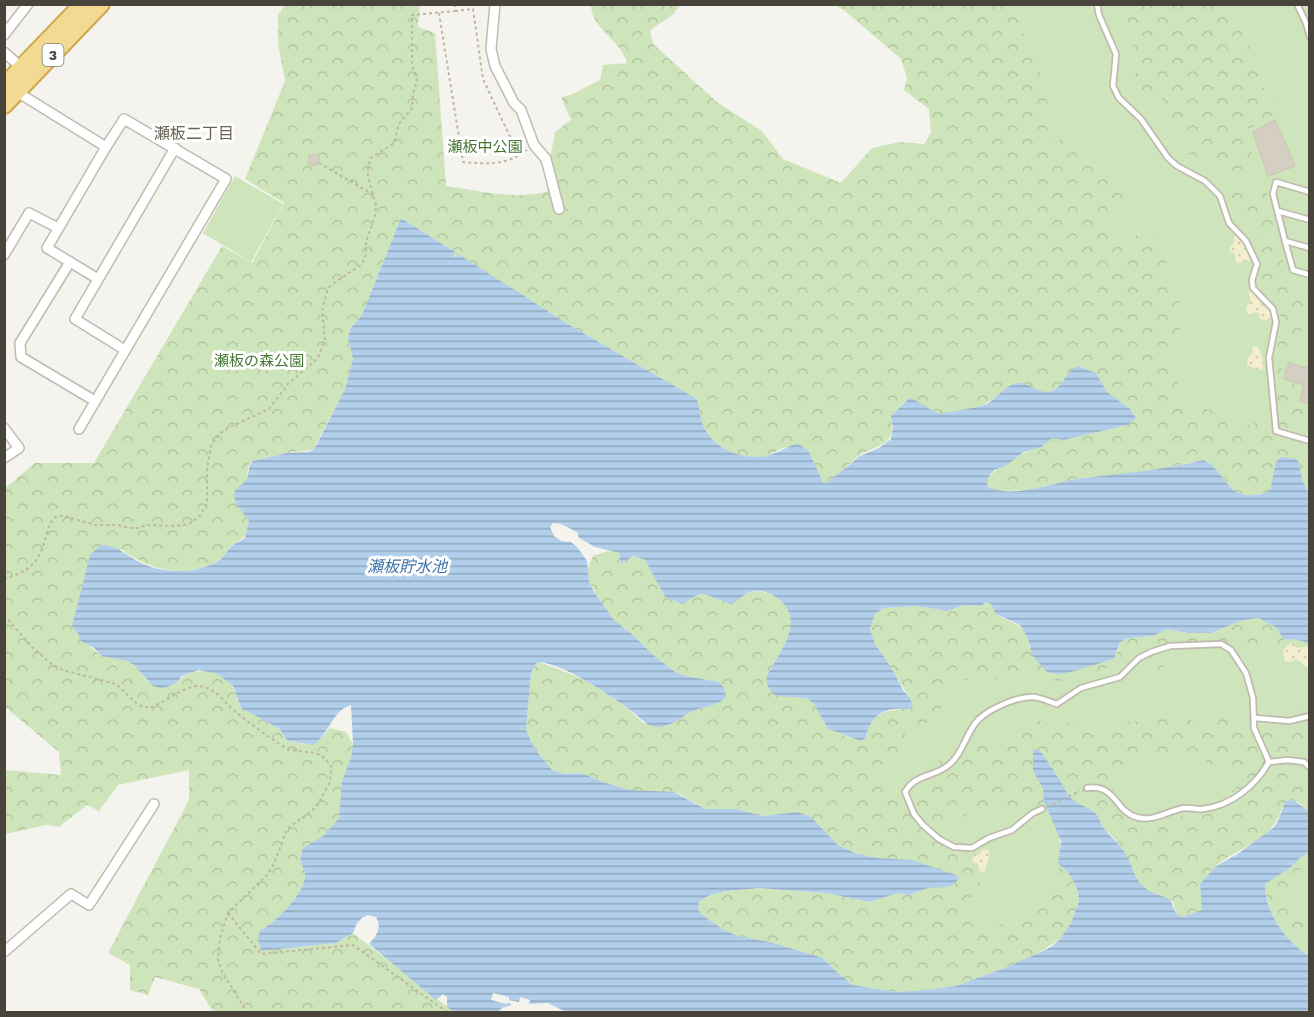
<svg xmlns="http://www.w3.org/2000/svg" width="1314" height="1017" font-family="'Work Sans','Noto Sans JP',sans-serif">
  <defs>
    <pattern id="forest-crowns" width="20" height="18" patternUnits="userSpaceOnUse" patternTransform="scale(1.5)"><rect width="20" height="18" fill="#cee4ba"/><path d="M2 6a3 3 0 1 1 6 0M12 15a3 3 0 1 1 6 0" fill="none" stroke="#b2c5a1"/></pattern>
    <pattern id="sand-dots" width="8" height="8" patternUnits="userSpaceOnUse" patternTransform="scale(1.5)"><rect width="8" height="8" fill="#f3eece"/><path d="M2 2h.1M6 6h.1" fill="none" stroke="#d2cdb2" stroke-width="1.8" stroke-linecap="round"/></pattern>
    <pattern id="water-rules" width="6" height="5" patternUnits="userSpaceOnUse" patternTransform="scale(1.5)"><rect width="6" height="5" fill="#b1ceea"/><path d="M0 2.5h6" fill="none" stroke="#92a9bf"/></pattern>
  </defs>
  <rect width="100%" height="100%" fill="#f5f3ed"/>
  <!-- green -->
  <g fill="#cee4ba">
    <polygon points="980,5 1309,5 1309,454 1169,435"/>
    <polygon points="235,176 283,204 251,262 203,233"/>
    <path d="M1294 639 1309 643V811L1297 801 1172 848 1073 801 1058 781 1048 811C1059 832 1063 840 1058 864L1073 880 1011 939 946 933 848 778 954 652H1116Z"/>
    <polygon points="1309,852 1309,956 1269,881"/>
  </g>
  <!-- forest -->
  <g fill="url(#forest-crowns)" fill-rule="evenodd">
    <path d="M355 4 356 6 420 5 418 27 435 33 446 186C482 191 524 203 559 187L550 159 555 132 571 120 561 97 571 95 600 80 603 65 627 63C622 41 591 29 591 5H680L674 14 650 30 653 44 718 103 762 131 783 159 841 183 872 148 900 142 924 144 931 133 929 109 904 90 907 78 901 59 844 10 834 5H1011L1042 77 1052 125 1050 145 1064 138 1076 150 1098 158 1112 177 1122 181 1128 191 1126 203 1118 206 1108 224V236L1131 240 1144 229 1158 236 1159 254 1167 260 1164 276 1175 281 1183 320 1168 361 1188 405 1218 412 1229 428 1235 430 1240 420 1250 425 1263 420 1272 411 1276 395V339L1281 309 1277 296 1256 274C1257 267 1261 258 1260 250 1260 232 1243 214 1231 202L1233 187C1245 181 1255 184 1266 191L1289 284 1309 290V309L1304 308 1296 311 1293 321 1302 330 1300 336 1290 334 1281 369 1297 374 1291 397 1309 403V494L1302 479 1299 463 1273 478 1270 490C1262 495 1256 496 1247 495 1225 493 1222 467 1203 460L1151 471 1082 478 1028 490 1002 491 989 488 986 481C999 461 1033 452 1052 438L1064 440 1127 425 1129 408 1107 392 1096 373 1078 366C1066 370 1063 389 1049 392 1036 394 1028 382 1016 383L984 405 944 415 906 400 891 416C897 446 880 443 860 455 849 463 839 475 827 483L823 482 808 450C801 449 791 447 784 448 778 449 773 454 767 456 745 461 717 451 706 431 700 421 699 410 697 399L571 326 458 255 456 257 453 256 455 252 401 218 362 315 350 329 348 338 353 359 345 389 313 450 287 453 253 461 249 464 246 481 234 493 240 508 249 521C245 540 247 535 232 545 227 549 226 556 220 559 189 580 149 571 121 549L79 635C82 640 98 655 104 656 112 658 120 658 127 661 136 665 142 674 147 681L177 682C190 668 222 665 232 686 236 693 237 701 241 708L280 729 286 739 289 741C311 746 315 748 329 728L346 732 353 744 339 818 323 836 311 844 300 860C302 864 304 869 305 874 306 894 276 921 260 931L261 951 336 943 353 933 454 1012H213L199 989 155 977 148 995 130 990V965L108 953 189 800V770L118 785 99 811 87 805 59 827 46 825 5 834V770L61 775 59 752 5 707 4 489 35 463H94L222 246 252 263 284 203 245 179 285 81 278 44V15L285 5Z"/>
    <path d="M1124 5H1215L1245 25 1251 52 1259 59 1266 76 1257 86 1278 92C1280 119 1265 120 1244 131L1257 167 1226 181 1214 168 1188 154 1191 140 1177 139 1169 124V114L1158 91 1147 97 1137 87 1132 40Z"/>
    <path d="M608 551 619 553 621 564 632 556 645 560 665 597 683 604 697 595 704 594 731 604C738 600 743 594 751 592 769 587 794 606 792 626 790 643 774 660 767 676L782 696 806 698 814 704 834 732 861 741 866 738C869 713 887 709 910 709V698L875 644 870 629 875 614 884 608 916 606 947 611 965 605 981 606 986 602 991 604 996 614C1015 626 1025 621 1029 647L1067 673 1116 657 1120 642 1129 638 1153 636 1166 629 1188 633H1211L1243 620 1259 618 1277 628 1284 640 1273 652 1247 647 1240 649 1216 648 1194 654 1170 650C1166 666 1165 670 1147 672L1137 656 1092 673H1083L1066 681 1048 680 1035 676 1021 679 1013 674 995 680 979 677 952 683C941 709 938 723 908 729L904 736 909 743 907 754 877 767 872 776 896 790 906 803 914 799 912 787 917 772 956 753 973 755 980 746 998 744 1008 733 1020 732 1027 716 1053 726 1066 722 1090 726 1147 720 1175 711 1190 713 1192 724H1206L1228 714 1258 729 1269 725 1281 726 1287 715 1309 708V811L1298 801 1282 808C1271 843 1241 845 1216 866 1210 871 1206 878 1200 884L1203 910 1183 917 1178 916 1176 914 1173 902 1166 897 1147 891 1141 885 1134 877 1127 856 1116 840 1104 828 1094 812 1073 801 1058 781 1052 768 1033 751V771L1043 788 1048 811 1059 831 1047 825 1045 820H1038L1031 816 1028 801 1019 800 1017 809 1001 807 996 810C985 807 979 813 969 812L964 817 956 815 953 826 945 827 938 825 935 831 950 839 966 843 959 846C962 860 976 868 981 881L978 887 974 888 970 902V922L979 928 996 926 1015 919 1026 904 1042 903 1054 886 1060 866 1067 871 1073 880 1078 891 1079 901 1071 923 1059 940 1036 954 1002 969 956 986 925 990 896 992 853 985 839 974 823 958 770 942 738 936 724 930 701 914 698 909 699 901 710 895 726 891 760 888 826 893 871 902 898 893 909 895 928 888 945 887 956 875 911 860 877 858 855 853 838 845 819 825 797 812 763 816 736 809H705L678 793 629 790 603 782 581 773 566 774 552 770 538 753 531 742 526 729 531 673 536 663 539 662 586 680 630 710 643 723 667 726 694 710 721 701 719 682 686 676 675 672 652 654 634 636 612 619 599 600 589 581 588 567 593 556ZM1178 751 1186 756C1209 750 1204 766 1220 771 1224 773 1230 772 1235 772L1241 783C1235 793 1179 821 1166 821 1160 821 1153 817 1148 815L1134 821 1124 813 1112 792 1129 763Z"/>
    <path d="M1309 852V865L1295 872 1283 881 1291 884V890L1282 893 1284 900H1295L1299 907 1297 912 1300 922 1309 923V956C1285 940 1266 914 1265 884L1291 867 1299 859Z"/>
  </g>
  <!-- sand -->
  <g fill="url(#sand-dots)">
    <polygon points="1243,232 1249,238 1249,243 1245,247 1248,251 1252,253 1253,257 1249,261 1243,260 1241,263 1237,263 1235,260 1235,254 1230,252 1230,247 1233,244 1235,236 1238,233"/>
    <polygon points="1253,286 1260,288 1262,295 1260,304 1264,307 1272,308 1271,316 1266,320 1260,319 1259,313 1255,312 1252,315 1247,313 1246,307 1251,302 1248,291"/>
    <path d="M1253 346 1258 347C1261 352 1264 362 1263 369L1259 370 1247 365 1248 357 1252 354Z"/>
    <polygon points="1290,643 1294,644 1297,648 1309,646 1309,669 1296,659 1291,662 1285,662 1283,650"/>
    <path d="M985 849 989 851C990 857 987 866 984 872H980L978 864 972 862 974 854 979 855 981 851Z"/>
  </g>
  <!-- water -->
  <path fill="url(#water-rules)" d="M401 218 455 252 453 256 456 257 458 254 571 326 697 399C700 410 700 421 706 431 717 451 745 460 767 456 777 453 787 447 797 443L808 450 823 482 827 483 860 456 879 448 891 439 893 427 891 416 909 398C920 401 927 409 938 413 941 415 983 406 987 404 997 398 1004 386 1017 383 1029 381 1039 396 1052 391 1064 386 1066 370 1078 366L1096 373 1107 392 1129 408 1136 418 1127 425 1064 440 1052 438 1041 447 1024 452 1005 466 994 470 986 481 989 488C993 488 998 490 1002 491 1026 494 1059 481 1084 478 1124 473 1164 470 1203 460 1222 467 1225 493 1247 495 1256 496 1262 495 1270 490L1276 462 1281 457 1296 459 1299 463 1302 479 1309 494V643L1294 639 1284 640 1277 628 1259 618 1243 620 1211 633H1188L1167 629 1153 636 1129 638 1120 642 1114 659 1067 673 1058 674 1047 672 1033 656 1027 637 1020 625 996 614 991 604 986 602 981 606 965 605 947 611 916 606 884 608 875 614 870 629 875 644 892 669 903 690 910 698 913 707C906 710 901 708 894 709 877 711 868 723 866 738L861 741 828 729 814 704 806 698 776 696C770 691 765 684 767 676 779 651 808 621 777 598 769 592 760 589 750 592 742 594 739 602 731 604L704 594 697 595 683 604 665 597 645 560 633 556 621 564 619 553 595 547 579 538 577 532 561 524 553 523 550 527 554 536 561 541 571 542 577 547 587 561 589 581 594 592 613 619 634 636 652 654 675 672 686 676 719 682 724 688 726 695C722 705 707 706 698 709 685 713 674 726 660 727 645 727 641 717 629 709 607 694 567 665 539 662L536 663 531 673 526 729 531 742 538 753 552 770 566 774 581 773 603 782 629 790 674 792 705 809H736L763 816 797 812 811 817 838 845 855 853 877 858 912 860 956 875 959 879 951 886 945 887 928 888 909 895 898 893 870 902 826 893 760 888 726 891 710 895 699 901 698 909 701 914 724 930 738 936 770 942 823 958 839 974 853 985 896 992 925 990 956 986 1002 969 1036 954 1051 947 1059 940 1071 923 1079 901 1078 891 1073 880 1067 871 1058 864 1061 841 1044 801 1043 788 1033 771V750L1036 749C1045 752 1062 786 1070 797 1077 806 1090 806 1097 815 1100 819 1100 823 1103 827 1110 837 1121 844 1127 856 1133 868 1134 879 1145 888 1152 894 1162 895 1170 899L1176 914 1183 917 1202 910 1200 884 1215 867 1239 853 1273 828 1278 821 1285 802 1292 799 1309 811V852L1299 859 1291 867 1265 884C1265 913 1285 940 1309 956V1012H566L548 1003 529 1004 530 1000 520 997 519 1002 509 1000V997L493 993 491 1000 507 1004 508 1002 512 1005 502 1008 498 1012H454L447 1007V997L443 994 436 1000 369 944C377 935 382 928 376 917L368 915 362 918 357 923 353 933 336 943 261 951 258 939 260 931C276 921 306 894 305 874 304 869 302 864 300 860L303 848 323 836 339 818 342 782 351 757 353 744 351 705C332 710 329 735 313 745L289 741 286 739 280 729 241 708 233 686 218 674 199 670 182 676 177 682 167 687 162 688 153 686 134 665 127 661 102 656 94 648 79 640V635L72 626 90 555 101 545C117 545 126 555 139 562 163 574 198 575 221 559 226 555 228 548 233 545 237 542 241 541 245 538L249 521C243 512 228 499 237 488 241 485 245 483 247 478 250 472 247 466 253 461L287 453 308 452 313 450 317 444 345 389 353 359 348 338 350 329 362 315Z"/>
  <!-- building -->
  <g fill="#d5cfc3" stroke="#cfc8b7" stroke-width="1.5">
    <polygon points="1275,120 1295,166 1268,176 1253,132"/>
    <polygon points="314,154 319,158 319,163 314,166 308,163 309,156"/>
    <polygon points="1289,363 1310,369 1310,404 1300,401 1304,385 1284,379"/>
  </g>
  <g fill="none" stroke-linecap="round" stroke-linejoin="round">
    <defs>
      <g id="service">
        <polyline points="1097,4 1099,15 1116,54 1113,86 1119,98 1141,119 1168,158 1177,166 1205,181 1220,196 1229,223 1246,241 1257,264 1252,280 1253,288 1273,309 1276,322 1269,358 1276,431 1310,441"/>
        <polyline points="1297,4 1306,23 1310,37"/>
        <polyline points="1310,192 1276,182 1273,194 1285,241 1310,248"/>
        <polyline points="1278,211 1310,220"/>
        <polyline points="1285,241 1293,270 1310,275"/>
        <polyline points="1255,718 1289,721 1310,716"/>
        <path d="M1087 788C1116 784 1115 811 1136 817 1152 822 1164 813 1180 809 1187 806 1195 810 1203 809 1231 806 1255 786 1269 762L1287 760 1304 762 1310 768"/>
        <path d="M1042 809 1033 813 1012 830 989 838 972 848 954 847 939 839 923 825 914 814 905 792C917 772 936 778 951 763 964 751 967 730 979 719 991 708 1018 696 1034 697 1042 698 1050 702 1057 704L1081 688 1120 677 1139 658 1151 652 1170 646 1221 644 1231 650 1246 673 1253 698 1254 728 1269 762"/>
      </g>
      <g id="minor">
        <polyline points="495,4 491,49 495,66 514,103 521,110 534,145 546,159 559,209"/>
        <polyline points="4,35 28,4"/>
        <polyline points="4,52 23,69"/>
        <polyline points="14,90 106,147"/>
        <polyline points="4,255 29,213 58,228"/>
        <polyline points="70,262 20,343 21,357 95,401"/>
        <polyline points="125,350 75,319 175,148"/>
        <polyline points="4,428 19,448 4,458"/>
        <polyline points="79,429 226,179 124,119 106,147 47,248 98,279"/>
        <polyline points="4,952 71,894 89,905 154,804"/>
      </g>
      <g id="trunk">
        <polyline points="4,86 83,4"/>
        <polyline points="4,105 101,4"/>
      </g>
    </defs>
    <!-- service casing -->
    <use href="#service" stroke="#bfbbb0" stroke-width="8"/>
    <!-- minor casing -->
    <use href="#minor" stroke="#bfbbb0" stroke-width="12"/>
    <!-- trunk casing -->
    <use href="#trunk" stroke="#cda84e" stroke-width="20"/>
    <!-- path -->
    <g stroke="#bfb7a3" stroke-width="2" stroke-dasharray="3 3" stroke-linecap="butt">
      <polyline points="455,11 473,9 483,79 519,156"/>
      <path d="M439 13 463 162C487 164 506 166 527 150"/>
      <polyline points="319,163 374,195"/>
      <path d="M4 579C30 571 39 563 46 537 48 528 50 521 57 516H64L96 525H118L129 528H139L146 525 176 526 189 524 200 516 207 503V468L211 446 218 435 228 428 269 409 288 384 318 358 325 339 322 311 326 294 330 286 362 264 366 254V242L375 216 376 205 368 177V166L371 158 394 143 399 124 412 108 413 94 417 81 412 64V15L455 11V4"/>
      <path d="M4 615 32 647 50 663 63 670 116 684 138 705 149 708C163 704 185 685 199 686 217 688 224 703 236 712 250 724 266 735 281 745 301 758 319 743 332 769L329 784 319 802 313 810 287 829 274 864 267 875 228 913 220 938 218 959 222 972 247 1012"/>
      <polyline points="1047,807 1080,791"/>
      <polyline points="228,913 261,954 353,945 447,1012"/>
    </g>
    <!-- service -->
    <use href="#service" stroke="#fff" stroke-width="4.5"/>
    <!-- minor -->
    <use href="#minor" stroke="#fff" stroke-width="9"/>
    <!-- trunk -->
    <use href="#trunk" stroke="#f2da92" stroke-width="16"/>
  </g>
  <g text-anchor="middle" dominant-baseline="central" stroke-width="6" stroke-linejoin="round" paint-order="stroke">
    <!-- shield labels -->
    <rect fill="#fff" stroke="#807c76" stroke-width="1.5" x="42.5" y="44" width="21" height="22" rx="4.5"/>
    <g font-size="14" font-weight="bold" fill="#49443b">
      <text x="53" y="55">3</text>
    </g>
    <!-- park labels -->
    <g font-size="15" fill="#477533" stroke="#fff">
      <text x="485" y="147">瀬板中公園</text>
      <text x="259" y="361">瀬板の森公園</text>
    </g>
    <!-- neighbourhood labels -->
    <g font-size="16" fill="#6a6353" stroke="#fff">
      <text x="194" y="133">瀬板二丁目</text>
    </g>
    <!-- water labels -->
    <g font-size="16" font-style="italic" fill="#3f74aa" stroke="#fff">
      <text x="407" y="566">瀬板貯水池</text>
    </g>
  </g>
  <!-- border -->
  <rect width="1314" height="1017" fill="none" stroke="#49443b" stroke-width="12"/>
</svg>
